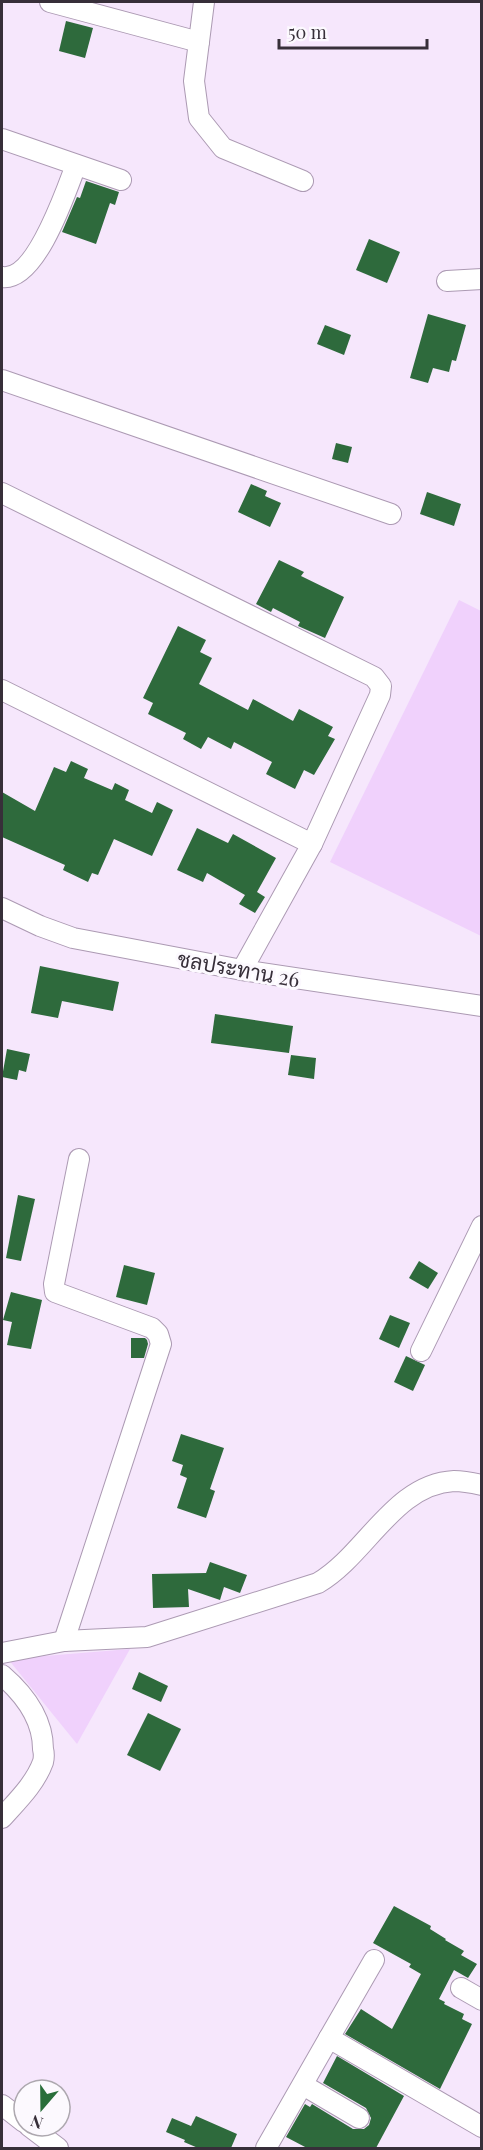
<svg xmlns="http://www.w3.org/2000/svg" width="483" height="2150" font-family="'Playfair Display',Sarabun,serif">
  <rect width="100%" height="100%" fill="#f6e7fc"/>
  <!-- green -->
  <g fill="#f0d1fc">
    <polygon points="459,600 481,611 481,936 330,862"/>
    <polygon points="130,1649 77,1744 8,1659"/>
  </g>
  <!-- building -->
  <g fill="#2e6a3c">
    <polygon points="66,21 93,28 85,58 59,51"/>
    <polygon points="86,181 119,192 115,205 110,203 96,244 62,232 77,197 80,198"/>
    <polygon points="369,239 400,252 387,283 356,270"/>
    <polygon points="428,314 466,325 456,361 452,360 449,372 433,368 428,383 410,378"/>
    <polygon points="325,325 351,335 344,355 317,344"/>
    <polygon points="336,443 352,447 348,463 332,459"/>
    <polygon points="251,484 267,491 265,496 281,503 270,527 238,512"/>
    <polygon points="427,492 461,504 454,526 420,514"/>
    <polygon points="279,560 304,572 301,576 344,597 325,638 298,626 300,622 273,608 271,612 256,604"/>
    <polygon points="178,626 206,640 200,652 212,658 199,684 248,710 253,699 293,721 299,709 333,727 328,736 335,739 314,775 304,770 295,789 266,774 272,762 234,742 231,749 208,737 201,749 183,739 186,733 148,714 153,703 143,698"/>
    <polygon points="71,761 88,769 84,778 112,790 115,783 129,790 125,800 152,813 157,802 173,810 152,856 114,839 98,875 92,873 88,882 63,870 65,865 2,837 2,792 35,811 54,767 66,772"/>
    <polygon points="197,828 228,843 233,834 276,858 257,892 265,897 255,913 239,904 245,895 207,873 203,882 177,870"/>
    <polygon points="40,966 119,982 113,1011 62,1001 58,1018 31,1013"/>
    <polygon points="215,1014 293,1026 289,1053 211,1043"/>
    <polygon points="7,1049 30,1054 26,1072 19,1070 17,1080 2,1077"/>
    <polygon points="291,1055 316,1058 314,1079 288,1075"/>
    <polygon points="18,1195 35,1199 21,1261 6,1258"/>
    <polygon points="419,1261 438,1273 428,1289 409,1278"/>
    <polygon points="124,1265 155,1273 147,1305 116,1297"/>
    <polygon points="11,1292 42,1300 31,1349 7,1345 12,1322 3,1320"/>
    <polygon points="390,1315 410,1323 399,1348 379,1339"/>
    <polygon points="131,1338 145,1338 147,1340 148,1344 144,1358 131,1358"/>
    <polygon points="406,1356 425,1365 413,1391 394,1382"/>
    <polygon points="181,1434 224,1448 210,1489 215,1491 206,1518 177,1508 187,1478 180,1475 183,1465 172,1461"/>
    <polygon points="210,1562 247,1575 240,1593 224,1587 220,1600 188,1589 189,1607 153,1608 152,1574 206,1573"/>
    <polygon points="139,1672 168,1686 161,1702 132,1689"/>
    <polygon points="148,1713 181,1729 160,1771 127,1755"/>
    <polygon points="394,1906 431,1926 430,1929 446,1939 445,1940 464,1951 461,1955 477,1964 468,1978 454,1970 439,1999 445,2002 444,2004 464,2014 462,2019 472,2024 440,2089 345,2034 361,2009 392,2029 421,1974 409,1967 411,1964 373,1943"/>
    <polygon points="337,2056 404,2096 376,2148 307,2148 286,2137 305,2104 310,2107 312,2104 353,2129 364,2129 369,2125 371,2118 366,2108 323,2083"/>
    <polygon points="196,2116 237,2134 231,2148 198,2148 184,2142 185,2140 166,2132 172,2118 191,2126"/>
  </g>
  <g fill="none" stroke-linecap="round" stroke-linejoin="round">
    <defs>
      <g id="minor">
        <polyline points="50,2 199,42"/>
        <polyline points="204,2 194,81 199,118 223,148 303,181"/>
        <polyline points="2,139 121,180"/>
        <path d="M2 277C36 282 66 191 76 165"/>
        <polyline points="447,281 482,279"/>
        <polyline points="2,380 391,514"/>
        <polyline points="2,493 374,677 381,686 380,695 312,844 242,970"/>
        <polyline points="2,690 312,844"/>
        <polyline points="2,908 40,926 73,938 242,970 482,1006"/>
        <polyline points="421,1351 482,1226"/>
        <polyline points="64,1641 161,1344 158,1334 152,1328 55,1292 54,1284 79,1159"/>
        <path d="M2 1653 64 1641 147 1637 318 1583C366 1555 394 1484 454 1481 463 1481 473 1483 482 1485"/>
        <path d="M2 1675C24 1694 43 1718 43 1749 44 1753 44 1758 43 1762 35 1784 17 1801 2 1818"/>
        <polyline points="461,1988 482,2000"/>
        <polyline points="329,2038 374,1960"/>
        <polyline points="303,2085 359,2118"/>
        <polyline points="2,2105 24,2122"/>
        <polyline points="29,2126 58,2148"/>
        <polyline points="266,2148 329,2038 482,2127"/>
      </g>
    </defs>
    <!-- minor casing -->
    <use href="#minor" stroke="#ac9ab3" stroke-width="22"/>
    <!-- minor -->
    <use href="#minor" stroke="#fff" stroke-width="20"/>
  </g>
  <g text-anchor="middle" dominant-baseline="central" stroke-width="6" stroke-linejoin="round" paint-order="stroke">
    <!-- street labels -->
    <g font-size="21" fill="#372f39" stroke="#fcf9fe">
      <text transform="translate(239 968) rotate(10)">ชลประทาน 26</text>
    </g>
  </g>
  <!-- border -->
  <rect width="483" height="2150" fill="none" stroke="#372f39" stroke-width="6"/>
  <!-- north arrow -->
  <g transform="translate(42 2108) rotate(200)"><circle r="28" fill="#fcf9fe" stroke="#ada8af" stroke-width="1.5"/>
  <path d="M0-4.5L10 22L0 15L-10 22Z" fill="#296e3a"/>
  <text y="-9" font-size="16" font-weight="bold" text-anchor="middle" fill="#372f39">N</text>
  </g>
  <!-- scale -->
  <path d="M279 39v9h148v-9" fill="none" stroke="#372f39" stroke-width="3"/>
  <text x="288" y="39" font-size="18" fill="#372f39" stroke="#fcf9fe" stroke-width="4.5" paint-order="stroke">50 m</text>
</svg>
